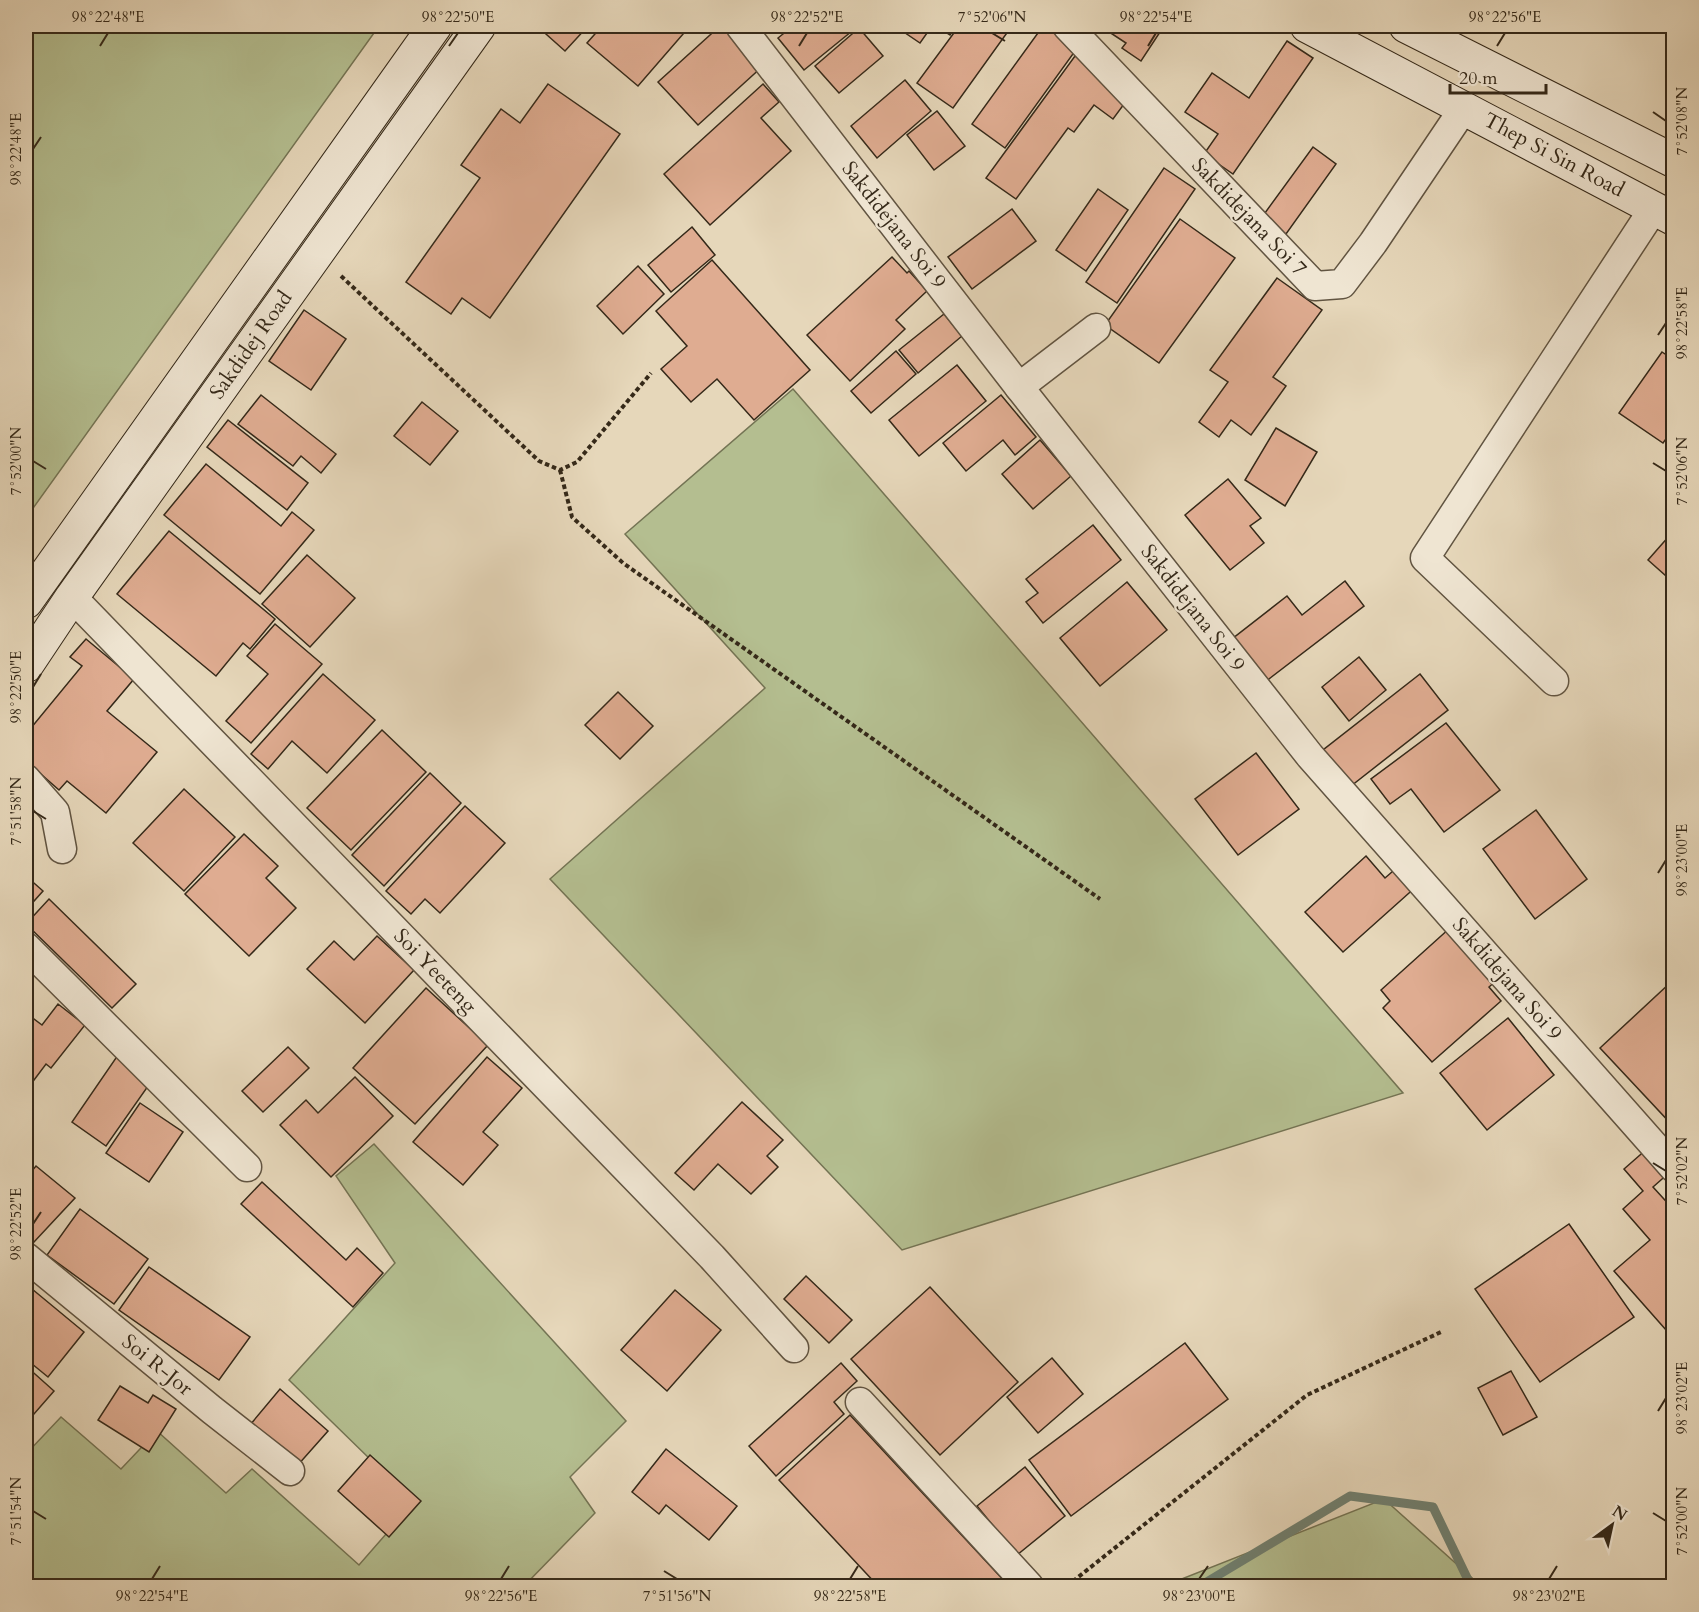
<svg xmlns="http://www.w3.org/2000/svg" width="1699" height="1612" font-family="Cardo,serif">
  <rect width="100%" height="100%" fill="#e6d7ba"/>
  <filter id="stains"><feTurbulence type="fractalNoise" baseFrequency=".00333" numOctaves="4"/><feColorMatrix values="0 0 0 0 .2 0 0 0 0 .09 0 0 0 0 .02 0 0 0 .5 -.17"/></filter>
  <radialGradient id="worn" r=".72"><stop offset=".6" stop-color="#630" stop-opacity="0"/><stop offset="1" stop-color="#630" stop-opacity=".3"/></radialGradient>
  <!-- green -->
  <g fill="#b4be90" stroke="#747454" stroke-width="1.5">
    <polygon points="26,26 379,26 26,518"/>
    <polygon points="793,389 1403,1093 902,1250 550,879 765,688 625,534"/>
    <polygon points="374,1144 626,1421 570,1477 595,1513 524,1586 26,1586 26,1454 61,1417 121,1469 157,1431 226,1493 252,1469 359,1565 414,1502 289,1380 395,1263 336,1176"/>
    <polygon points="1384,1499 1481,1586 1164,1586"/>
  </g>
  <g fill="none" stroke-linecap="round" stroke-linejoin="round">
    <!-- stream -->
    <polyline stroke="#708071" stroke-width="9" points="1200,1586 1350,1496 1433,1507 1471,1586"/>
  </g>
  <!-- building -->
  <g fill="#dfac91" stroke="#352919" stroke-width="1.5">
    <polygon points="537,26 588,26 565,51"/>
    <polygon points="602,26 690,26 638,86 587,43"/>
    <polygon points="720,26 727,26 764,65 698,125 658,82"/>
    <polygon points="793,26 856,26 857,27 804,70 778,38"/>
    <polygon points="895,26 932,26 920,43"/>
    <polygon points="936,26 956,26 950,35"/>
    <polygon points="959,26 1002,26 1009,30 953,108 917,83"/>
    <polygon points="1043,26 1047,26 1078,47 1005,148 972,124"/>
    <polygon points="1100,26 1164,26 1141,61 1122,48 1126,43"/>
    <polygon points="859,28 883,56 839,93 815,66"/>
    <polygon points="1287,41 1313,58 1233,174 1204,154 1218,134 1185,112 1212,73 1249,98"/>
    <polygon points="1075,56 1130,96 1113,119 1094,105 1074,132 1068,128 1016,199 986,178"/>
    <polygon points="905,80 931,111 877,158 851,126"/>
    <polygon points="548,84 620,134 490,318 462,298 451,314 406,282 480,178 461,165 501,109 520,123"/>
    <polygon points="763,84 779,102 761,118 791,151 710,225 664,174"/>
    <polygon points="937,111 965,146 934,170 907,135"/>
    <polygon points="1313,147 1336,164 1286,234 1262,217"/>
    <polygon points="1164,168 1195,189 1117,303 1086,282"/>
    <polygon points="1098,189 1128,210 1086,271 1056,250"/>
    <polygon points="1012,209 1036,241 972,289 948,257"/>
    <polygon points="1180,219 1235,258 1159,363 1105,325"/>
    <polygon points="692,227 715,255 671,292 648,265"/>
    <polygon points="892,257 907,273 909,271 927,291 896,320 905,329 850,381 807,335"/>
    <polygon points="712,260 810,370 754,420 717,379 691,402 661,369 687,346 656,311"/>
    <polygon points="638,266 664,294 623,334 597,306"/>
    <polygon points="1277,278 1322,310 1273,377 1286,386 1251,435 1231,420 1219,437 1199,422 1228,382 1210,370"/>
    <polygon points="304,310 346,339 311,390 269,361"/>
    <polygon points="944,314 962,336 918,373 899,350"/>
    <polygon points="896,351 916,374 871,413 851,391"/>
    <polygon points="1662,352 1674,360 1674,428 1663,443 1619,413"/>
    <polygon points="957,365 986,401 919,456 889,420"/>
    <polygon points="261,395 336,454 321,473 301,456 293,466 238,424"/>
    <polygon points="1001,395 1036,437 1015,455 1003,440 966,471 943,443"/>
    <polygon points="422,402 458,431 430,465 394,436"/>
    <polygon points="228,420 308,483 287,510 207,447"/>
    <polygon points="1276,428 1317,452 1285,506 1245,480"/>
    <polygon points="1040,440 1071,476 1033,509 1002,474"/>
    <polygon points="206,464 281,526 292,512 314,530 260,594 164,515"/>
    <polygon points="1228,479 1261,518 1250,526 1264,543 1230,570 1185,515"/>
    <polygon points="1093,525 1121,560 1043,623 1026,602 1038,593 1026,579"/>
    <polygon points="169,531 275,619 250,649 243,643 216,676 117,594"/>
    <polygon points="1670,535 1674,538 1674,583 1648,560"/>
    <polygon points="307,555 355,598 310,647 262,604"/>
    <polygon points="1345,581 1364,606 1265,682 1232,639 1287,596 1302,615"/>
    <polygon points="1127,582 1167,630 1100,686 1060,638"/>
    <polygon points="275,624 322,664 251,743 226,721 268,674 247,656"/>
    <polygon points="86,639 134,679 107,711 157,752 106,813 67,781 59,790 26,761 26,734 82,666 70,657"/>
    <polygon points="1359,657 1386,690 1349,721 1322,687"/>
    <polygon points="323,674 375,720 327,773 292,741 268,769 251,754"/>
    <polygon points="1420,674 1448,710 1351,786 1323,750"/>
    <polygon points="618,692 653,726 620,759 585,725"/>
    <polygon points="1446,723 1500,790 1444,832 1411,789 1390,804 1371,779"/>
    <polygon points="382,730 426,772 351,850 307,808"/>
    <polygon points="1256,753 1299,809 1238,855 1195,799"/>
    <polygon points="430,773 461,803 384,886 352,855"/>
    <polygon points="184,789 235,837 184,891 133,843"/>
    <polygon points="465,806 505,843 440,913 425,899 411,914 386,891"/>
    <polygon points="1536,810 1587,879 1535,919 1483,849"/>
    <polygon points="244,834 278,866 266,878 296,908 249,956 185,894"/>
    <polygon points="1366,856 1385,878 1400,865 1418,885 1343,952 1305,912"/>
    <polygon points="26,876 43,891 26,910"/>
    <polygon points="49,899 136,984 112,1008 26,924"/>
    <polygon points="1451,927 1498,979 1489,987 1501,1001 1432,1062 1383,1008 1390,1001 1381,990"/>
    <polygon points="377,936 414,970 365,1023 307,969 334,941 354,960"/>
    <polygon points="1670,983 1674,986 1674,1127 1600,1048"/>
    <polygon points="426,988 488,1045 415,1124 353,1068"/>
    <polygon points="58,1004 85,1025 51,1068 46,1064 28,1088 26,1086 26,1013 42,1025"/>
    <polygon points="1508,1018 1554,1075 1487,1130 1440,1073"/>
    <polygon points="288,1047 309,1068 263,1112 242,1091"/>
    <polygon points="118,1055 153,1079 106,1146 72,1122"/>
    <polygon points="487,1057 522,1088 483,1132 498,1145 463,1185 413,1142"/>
    <polygon points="355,1077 393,1116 331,1177 280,1125 306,1100 318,1113"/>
    <polygon points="742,1102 783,1140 767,1156 778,1167 751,1194 718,1164 694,1190 675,1173"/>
    <polygon points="140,1103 183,1132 149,1182 106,1153"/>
    <polygon points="1648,1148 1670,1172 1653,1187 1674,1210 1674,1339 1614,1271 1650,1240 1623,1209 1643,1191 1624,1169"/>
    <polygon points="36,1166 75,1198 34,1242 26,1235 26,1178"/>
    <polygon points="262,1182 346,1260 357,1248 383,1273 353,1307 241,1204"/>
    <polygon points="80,1209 148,1259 114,1304 47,1255"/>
    <polygon points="1569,1224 1634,1317 1540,1382 1475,1289"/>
    <polygon points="149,1267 250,1337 219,1380 119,1310"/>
    <polygon points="806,1276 852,1320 829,1343 784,1299"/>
    <polygon points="26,1284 84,1332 48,1377 26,1359"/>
    <polygon points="930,1287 1018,1382 940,1455 851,1359"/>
    <polygon points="675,1290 721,1330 667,1391 621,1350"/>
    <polygon points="1185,1343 1228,1399 1071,1516 1029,1460"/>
    <polygon points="1052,1358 1083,1394 1038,1433 1007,1397"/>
    <polygon points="841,1363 857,1381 834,1402 844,1414 776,1476 749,1446"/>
    <polygon points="26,1366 54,1391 27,1422 26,1420"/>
    <polygon points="1511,1371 1537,1417 1503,1435 1478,1388"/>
    <polygon points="120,1386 148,1403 153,1395 176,1409 149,1452 98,1420"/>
    <polygon points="280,1389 328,1431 297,1466 250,1425"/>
    <polygon points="850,1415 1009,1586 878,1586 779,1480"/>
    <polygon points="666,1449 737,1506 709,1540 666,1505 659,1514 632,1492"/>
    <polygon points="370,1455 421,1501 389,1537 338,1491"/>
    <polygon points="1025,1467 1065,1516 1017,1555 977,1506"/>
  </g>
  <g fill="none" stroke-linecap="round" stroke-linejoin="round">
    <defs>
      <g id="street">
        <polyline points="740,26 1019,387 1310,756 1674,1168"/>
        <polyline points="1067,26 1315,286 1342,284 1373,243 1464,108"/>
        <polyline points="1019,387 1096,328"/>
        <polyline points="72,597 712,1257 794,1348"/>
        <polyline points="1554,681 1425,558 1654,208"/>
        <polyline points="26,779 55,812 62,849"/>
        <polyline points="26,947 247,1167"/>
        <polyline points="26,1257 212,1410 290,1471"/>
        <polyline points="860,1402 1029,1586"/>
      </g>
      <g id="secondary">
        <polyline points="1307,26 1674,219"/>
        <polyline points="1406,26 1674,161"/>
        <polyline points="26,602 435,26"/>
        <polyline points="26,666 72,597 479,26"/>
      </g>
    </defs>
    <!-- street casing -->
    <use href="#street" stroke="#615441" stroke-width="31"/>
    <!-- secondary casing -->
    <use href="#secondary" stroke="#352919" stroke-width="35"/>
    <!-- path -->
    <g stroke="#352919" stroke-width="4" stroke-dasharray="4.5 3" stroke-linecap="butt">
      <polyline points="341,276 539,461 560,470 577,462 651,373"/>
      <polyline points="560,470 572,517 623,563 1100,899"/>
      <polyline points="1067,1586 1307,1395 1441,1332"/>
    </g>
    <!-- street -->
    <use href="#street" stroke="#efe5d2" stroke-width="28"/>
    <!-- secondary -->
    <use href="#secondary" stroke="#efe5d2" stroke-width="33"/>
  </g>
  <!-- ticks -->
  <path fill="none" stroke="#352919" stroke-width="2" d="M992 33 1005 41M100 46 108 33M449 46 458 33M799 46 807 33M1148 46 1156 33M1497 46 1505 33M1653 112 1666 121M33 149 41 137M1658 335 1666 323M33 461 46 469M1653 463 1666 471M33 687 41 674M33 811 46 819M1658 873 1666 860M1653 1163 1666 1171M33 1224 41 1212M1658 1411 1666 1398M33 1511 46 1519M1653 1513 1666 1521M664 1571 677 1579M152 1579 160 1566M501 1579 509 1566M850 1579 858 1566M1199 1579 1208 1566M1549 1579 1557 1566"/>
  <g text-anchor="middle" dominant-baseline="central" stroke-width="4.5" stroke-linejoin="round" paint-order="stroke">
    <!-- street labels -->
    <g font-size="21" fill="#352919" stroke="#efe5d2">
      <text transform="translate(1554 155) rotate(28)">Thep Si Sin Road</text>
      <text transform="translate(1249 217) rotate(46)">Sakdidejana Soi 7</text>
      <text transform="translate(894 225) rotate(52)">Sakdidejana Soi 9</text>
      <text transform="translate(251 345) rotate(-55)">Sakdidej Road</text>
      <text transform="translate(1193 608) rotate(52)">Sakdidejana Soi 9</text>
      <text transform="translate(435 971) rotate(46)">Soi Yeeteng</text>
      <text transform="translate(1507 979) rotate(49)">Sakdidejana Soi 9</text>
      <text transform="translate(157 1365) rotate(39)">Soi R-Jor</text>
    </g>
  </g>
  <!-- margin -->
  <rect width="1699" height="1612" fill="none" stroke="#e6d7ba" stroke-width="66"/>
  <!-- north arrow -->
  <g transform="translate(1612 1525) rotate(33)" stroke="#efe5d2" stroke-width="4.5" paint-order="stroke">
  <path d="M0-4.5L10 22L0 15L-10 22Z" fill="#352919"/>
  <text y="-9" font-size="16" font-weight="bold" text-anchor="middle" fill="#352919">N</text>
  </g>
  <!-- scale -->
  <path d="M1450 84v9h96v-9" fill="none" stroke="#352919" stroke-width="3"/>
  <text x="1459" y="84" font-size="18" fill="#352919" stroke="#efe5d2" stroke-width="4.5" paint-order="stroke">20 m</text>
  <rect x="33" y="33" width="1633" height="1546" fill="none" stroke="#352919" stroke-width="2"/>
  <g font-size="15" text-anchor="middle" fill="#352919">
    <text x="108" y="22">98°22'48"E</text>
    <text x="458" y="22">98°22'50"E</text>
    <text x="807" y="22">98°22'52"E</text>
    <text x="992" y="22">7°52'06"N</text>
    <text x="1156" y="22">98°22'54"E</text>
    <text x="1505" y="22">98°22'56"E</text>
    <text transform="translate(1682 121) rotate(-90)" y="5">7°52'08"N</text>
    <text transform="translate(16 149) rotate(-90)" y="5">98°22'48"E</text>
    <text transform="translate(1682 323) rotate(-90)" y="5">98°22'58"E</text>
    <text transform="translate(16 461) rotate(-90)" y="5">7°52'00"N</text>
    <text transform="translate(1682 471) rotate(-90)" y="5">7°52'06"N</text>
    <text transform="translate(16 687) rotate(-90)" y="5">98°22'50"E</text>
    <text transform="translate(16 811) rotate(-90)" y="5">7°51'58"N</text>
    <text transform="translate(1682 860) rotate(-90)" y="5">98°23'00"E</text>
    <text transform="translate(1682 1171) rotate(-90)" y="5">7°52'02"N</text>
    <text transform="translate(16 1224) rotate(-90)" y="5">98°22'52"E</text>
    <text transform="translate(1682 1398) rotate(-90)" y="5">98°23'02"E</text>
    <text transform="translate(16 1511) rotate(-90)" y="5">7°51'54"N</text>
    <text transform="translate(1682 1521) rotate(-90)" y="5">7°52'00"N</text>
    <text x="152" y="1601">98°22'54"E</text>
    <text x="501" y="1601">98°22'56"E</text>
    <text x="677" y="1601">7°51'56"N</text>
    <text x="850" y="1601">98°22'58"E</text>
    <text x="1199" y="1601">98°23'00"E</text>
    <text x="1549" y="1601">98°23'02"E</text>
  </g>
  <rect width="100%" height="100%" filter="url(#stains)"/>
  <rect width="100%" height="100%" fill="url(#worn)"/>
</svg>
